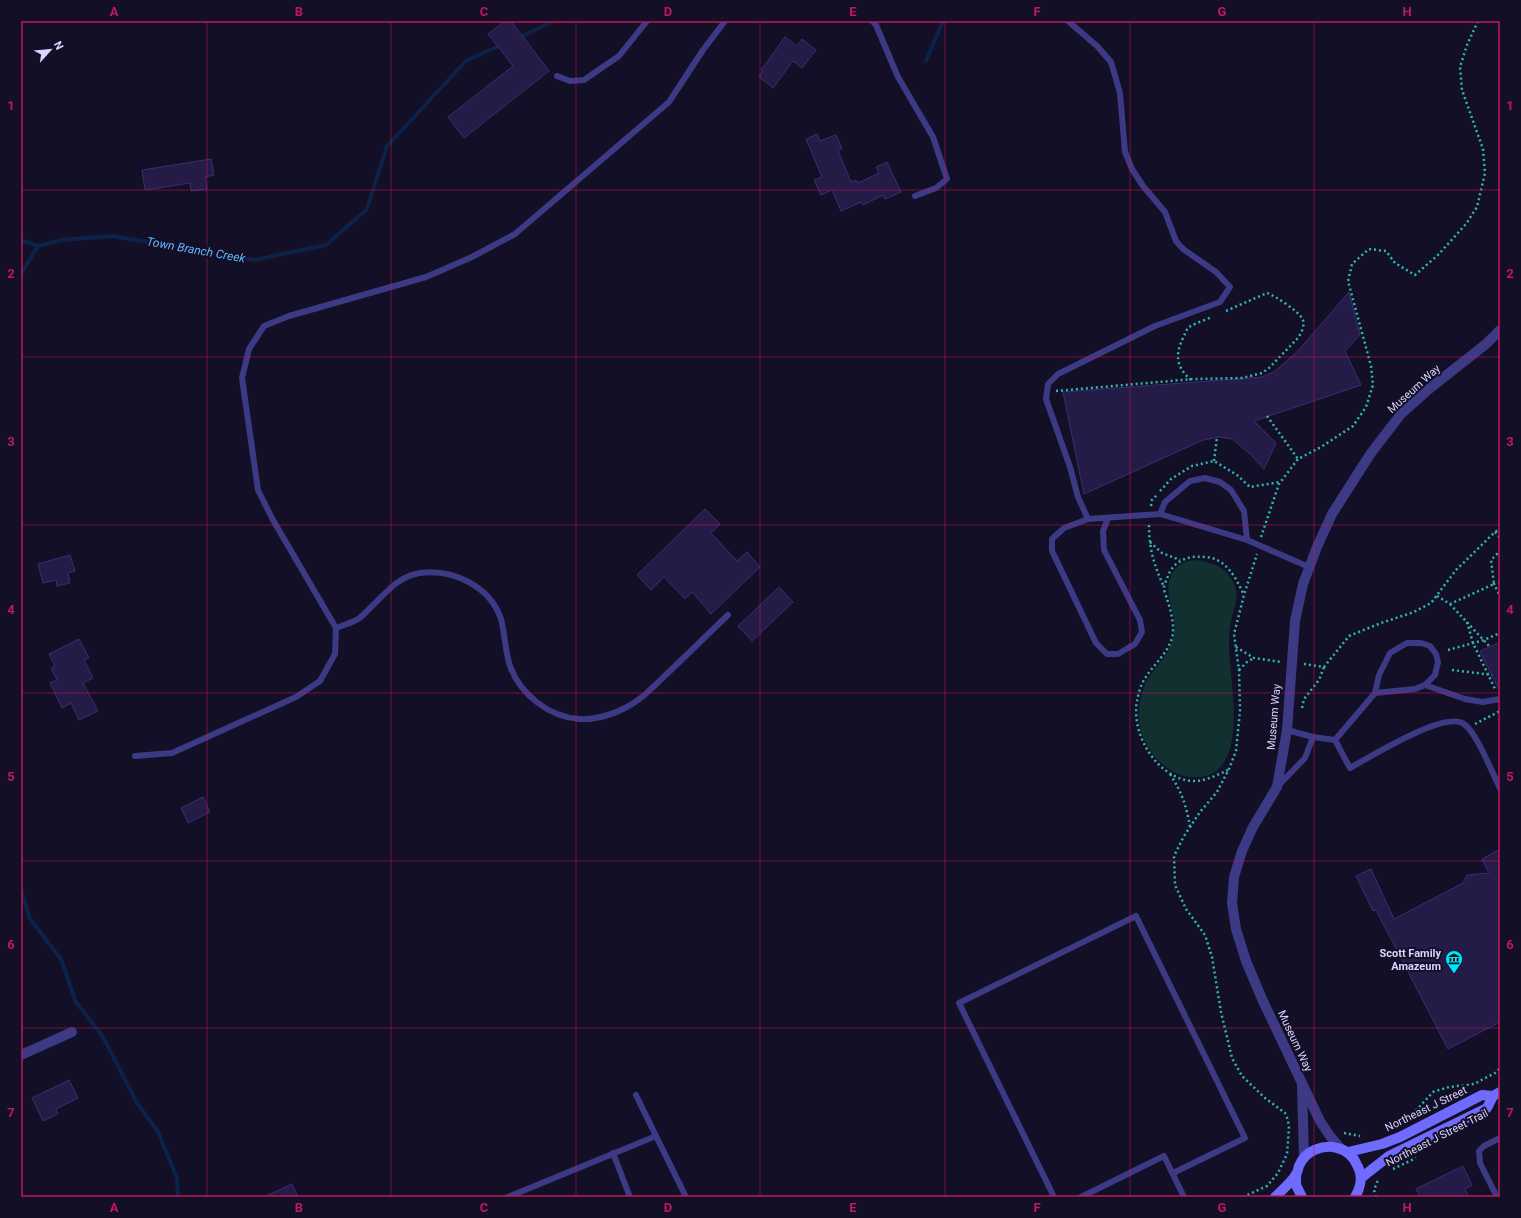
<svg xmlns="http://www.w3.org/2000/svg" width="1521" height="1218" font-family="Roboto,sans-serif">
  <rect width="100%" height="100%" fill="#130f26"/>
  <!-- green -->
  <path fill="#12302f" d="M1195 560C1212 562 1227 567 1234 584 1240 597 1233 610 1231 622 1229 629 1229 637 1229 644 1229 680 1254 783 1190 777 1176 776 1163 766 1154 756 1139 738 1135 716 1142 694 1143 690 1144 686 1146 682 1157 664 1170 656 1174 633 1178 610 1160 593 1173 572 1179 563 1185 561 1195 560Z"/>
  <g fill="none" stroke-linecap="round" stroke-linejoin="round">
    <!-- stream -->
    <g stroke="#0c2248" stroke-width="4">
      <polyline points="518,38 554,21"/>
      <polyline points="926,61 943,21"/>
      <polyline points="21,240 38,246 61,240 112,236 254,260 326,245 367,209 387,146 466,61 503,44"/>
      <polyline points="21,274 38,246"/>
      <polyline points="21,889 30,919 61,959 76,1002 103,1037 137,1103 158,1132 177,1178 178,1197"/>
    </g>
  </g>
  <!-- building -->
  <g fill="#241b47" stroke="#3b2d73">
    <polygon points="505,21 511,21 549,71 464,138 448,117 513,66 488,34"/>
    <polygon points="785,37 797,46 802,39 816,50 802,68 793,61 773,88 759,77 763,71 761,70"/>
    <polygon points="817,134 820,141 836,135 842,149 838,151 851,182 856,180 858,183 879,173 876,167 887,162 901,192 885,199 883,195 863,205 861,202 841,211 832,190 821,195 814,180 822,177 806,139"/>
    <polygon points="211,159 214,175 205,177 207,189 191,191 190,183 145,190 142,170"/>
    <polygon points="1349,292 1360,335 1345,351 1361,385 1254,421 1276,443 1264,469 1250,454 1232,439 1219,437 1203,440 1084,494 1063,392 1262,377 1275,371 1297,352"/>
    <polygon points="705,509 720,524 711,533 737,561 747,552 760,567 711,614 692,592 685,599 664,577 651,590 637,575"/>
    <polygon points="70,555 75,571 68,573 70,583 57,586 56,580 43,583 38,564"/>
    <polygon points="779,587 793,602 752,641 738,626"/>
    <polygon points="79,639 89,658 84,660 93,678 83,683 98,711 79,720 71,703 62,708 50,683 57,680 51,668 55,666 49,654"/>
    <polygon points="1500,642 1500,692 1480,651"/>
    <polygon points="203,797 210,812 188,823 181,808"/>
    <polygon points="1500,849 1500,1022 1448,1049 1376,910 1373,911 1356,876 1371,869 1394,919 1463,883 1467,875 1489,873 1482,859"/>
    <polygon points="69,1080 78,1098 56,1109 58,1114 43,1121 32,1098"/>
    <polygon points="1463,1166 1472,1185 1465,1189 1469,1197 1420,1197 1416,1189"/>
    <polygon points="292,1184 298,1197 264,1197"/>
  </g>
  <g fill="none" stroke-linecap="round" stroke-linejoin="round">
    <!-- path -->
    <g stroke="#2fb8b0" stroke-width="2.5" stroke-dasharray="2 3" stroke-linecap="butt">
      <path d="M1191 380C1176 367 1175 355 1183 338 1185 334 1186 330 1189 327 1196 323 1205 320 1212 317"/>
      <path d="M1056 391 1193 379 1242 378 1262 373 1269 368 1297 339C1301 334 1306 325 1302 318 1298 311 1274 295 1267 293L1226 311"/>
      <polyline points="1267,416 1298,459"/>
      <polyline points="1214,461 1217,437"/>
      <polyline points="1160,491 1171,479 1192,466 1214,461 1237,475 1250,487 1280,482"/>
      <polyline points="1151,506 1152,500 1157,495"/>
      <path d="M1149 525C1149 549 1154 565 1164 587"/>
      <polyline points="1495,532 1500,538"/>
      <polyline points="1261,537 1279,484 1298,459 1321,447 1353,426 1366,407 1373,385 1371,366 1348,281 1352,264 1369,249 1386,251 1395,263 1415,275 1438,255 1466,224 1477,207 1485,173 1483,149 1462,90 1460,67 1467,45 1478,21"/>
      <polyline points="1150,542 1162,553 1180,560"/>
      <polyline points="1500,582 1494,584 1500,596"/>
      <polyline points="1437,596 1450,604 1494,584 1491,560 1500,551"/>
      <polyline points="1450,604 1490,647"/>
      <polyline points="1467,622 1473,643 1496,691"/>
      <polyline points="1236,647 1254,658 1281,662"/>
      <polyline points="1448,650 1484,640 1500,633"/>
      <polyline points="1304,664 1324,667 1349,636 1381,623 1414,612 1431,603 1456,570 1495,532 1500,529"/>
      <polyline points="1239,670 1247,662 1254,658"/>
      <polyline points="1452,670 1492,675"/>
      <polyline points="1302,708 1304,699 1319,680 1324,667"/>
      <polyline points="1475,724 1500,711"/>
      <path d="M1228 770C1217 775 1204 782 1191 781 1156 777 1131 734 1137 701 1138 696 1140 688 1142 684 1150 667 1166 657 1172 638 1175 626 1171 611 1167 599 1166 596 1164 591 1164 588 1164 585 1166 581 1167 579 1172 561 1188 555 1205 557 1226 558 1236 578 1244 595"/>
      <path d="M1170 774C1182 793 1186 804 1190 827"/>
      <polyline points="1409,1118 1433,1092 1449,1087 1474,1084 1495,1073 1500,1068"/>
      <polyline points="1344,1133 1360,1136"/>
      <polyline points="1393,1169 1416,1158"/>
      <polyline points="1243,1197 1267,1186 1278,1173 1287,1154 1289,1128 1288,1120 1285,1113 1265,1098 1242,1076 1232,1058 1221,1012 1212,957 1205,935 1186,909 1175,885 1174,856 1184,836 1200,812 1217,792 1229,769 1236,751 1240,711 1239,670 1234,634 1244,595 1257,554"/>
      <polyline points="1376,1197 1374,1190 1378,1180"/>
    </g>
    <!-- lane -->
    <g stroke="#3d3a85" stroke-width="6">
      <polyline points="872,21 876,25 898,77 933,137 947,179 936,188 915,196"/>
      <polyline points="1068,21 1097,46 1111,62 1120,93 1125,152 1132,169 1143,186 1165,212 1176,241 1183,249 1216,272 1230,287 1220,302 1155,326 1058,374 1048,384 1046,399 1070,467 1078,497 1088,519"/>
      <polyline points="557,76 570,81 584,80 619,56 647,21"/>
      <polyline points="1108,518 1103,531 1104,550 1140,620 1142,632 1135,644 1118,654 1107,654 1096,643 1052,551 1052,539 1064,528 1088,519 1160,514"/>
      <polyline points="1247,540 1160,514 1165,502 1190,481 1205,478 1220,482 1231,490 1244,511 1247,540 1309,567"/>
      <path d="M336 628C343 625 352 623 358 619 362 617 366 612 369 609 385 594 398 576 420 573 453 569 490 586 501 619 505 634 505 651 510 666 520 694 549 717 579 719 594 720 612 715 625 708 643 699 657 683 672 669 691 651 709 633 728 615"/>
      <polyline points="1425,685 1465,699 1483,702 1500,699"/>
      <path d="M1287 730 1313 737 1335 740 1350 768C1370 757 1445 710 1464 724 1477 733 1492 773 1500 788"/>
      <polyline points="1335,740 1375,693 1379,675 1390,653 1407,643 1421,643 1430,646 1436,654 1438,662 1435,675 1425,685 1415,689 1375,693"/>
      <polyline points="135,756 172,753 296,697 320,681 335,654 336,628 273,520 258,490 242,378 249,349 264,326 289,316 426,277 472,257 515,234 669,102 703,50 725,21"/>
      <polyline points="1279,785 1305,758 1313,737"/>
      <polyline points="636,1095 656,1136"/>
      <polyline points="613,1153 630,1197"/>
      <polyline points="508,1197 656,1136 686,1197"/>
      <polyline points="1054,1197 959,1003 1136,916 1245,1138 1173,1173"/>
      <polyline points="1081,1197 1164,1156 1184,1197"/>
      <polyline points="1497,1197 1480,1163 1479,1151 1484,1146 1500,1138"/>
    </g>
    <!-- street -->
    <g stroke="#3d3a85" stroke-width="10">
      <polyline points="21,1055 72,1032"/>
      <polyline points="1302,1086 1304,1157"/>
      <polyline points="1341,1149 1330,1136 1320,1121 1262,999 1246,961 1236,929 1232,903 1234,877 1242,851 1253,827 1277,787 1287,730 1295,621 1303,584 1317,547 1332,514 1371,453 1401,414 1429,389 1486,344 1500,330"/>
    </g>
    <!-- secondary -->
    <g stroke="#6f6bff" stroke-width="10">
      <polyline points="1348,1152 1382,1144 1400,1137 1482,1095 1493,1096 1500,1092"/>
      <polyline points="1296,1175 1296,1185 1302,1197"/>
      <polyline points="1361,1178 1389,1156 1487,1108 1493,1096"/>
      <path d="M1275 1197C1281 1191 1293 1181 1296 1174 1298 1172 1298 1168 1299 1166 1305 1151 1322 1144 1337 1148 1346 1150 1353 1156 1357 1165 1363 1175 1361 1187 1355 1197"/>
    </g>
  </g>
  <!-- grid -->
  <path fill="none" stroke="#c2185b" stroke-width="1" stroke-opacity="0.55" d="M207 21V1197M391 21V1197M576 21V1197M760 21V1197M945 21V1197M1130 21V1197M1314 21V1197M21 190H1500M21 357H1500M21 525H1500M21 693H1500M21 861H1500M21 1028H1500"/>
  <!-- icons -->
  <defs>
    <symbol id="museum-pin" viewBox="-11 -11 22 30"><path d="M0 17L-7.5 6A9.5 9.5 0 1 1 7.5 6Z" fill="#00e5ff" stroke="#130f26"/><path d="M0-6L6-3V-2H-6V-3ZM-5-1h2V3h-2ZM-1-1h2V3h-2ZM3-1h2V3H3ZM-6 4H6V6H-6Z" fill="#111"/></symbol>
  </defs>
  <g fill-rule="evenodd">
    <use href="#museum-pin" x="1444" y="949" width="20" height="27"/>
  </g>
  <g text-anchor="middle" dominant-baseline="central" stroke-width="4" stroke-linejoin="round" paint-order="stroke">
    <!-- street labels -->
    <g font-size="11" fill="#d9d4ff" stroke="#130f26">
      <text transform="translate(1414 389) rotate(-42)">Museum Way</text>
      <text transform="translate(1274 717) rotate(-85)">Museum Way</text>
      <text transform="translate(1295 1041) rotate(65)">Museum Way</text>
      <text transform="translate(1426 1109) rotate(-26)">Northeast J Street</text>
      <text transform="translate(1437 1138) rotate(-27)">Northeast J Street Trail</text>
    </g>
    <!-- poi labels -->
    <g font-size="11" font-weight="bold" fill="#d9d4ff" stroke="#130f26" text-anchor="end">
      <text x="1441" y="953">Scott Family<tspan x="1441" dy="13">Amazeum</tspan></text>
    </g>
    <!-- water labels -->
    <g font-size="12" font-style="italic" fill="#62b6ff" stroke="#130f26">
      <text transform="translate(196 250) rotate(10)">Town Branch Creek</text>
    </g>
  </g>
  <!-- border -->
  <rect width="1521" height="1218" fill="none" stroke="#130f26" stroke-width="44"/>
  <!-- north arrow -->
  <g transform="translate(50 50) rotate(63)" stroke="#130f26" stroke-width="3" paint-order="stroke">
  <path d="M0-3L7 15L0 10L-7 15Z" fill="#d9d4ff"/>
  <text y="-6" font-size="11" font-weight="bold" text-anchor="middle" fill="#d9d4ff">N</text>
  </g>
  <rect x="22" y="22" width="1477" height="1174" fill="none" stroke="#c2185b" stroke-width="1.5"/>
  <g font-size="13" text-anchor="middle" font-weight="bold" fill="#c2185b">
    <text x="114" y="16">A</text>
    <text x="299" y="16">B</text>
    <text x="484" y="16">C</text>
    <text x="668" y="16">D</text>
    <text x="853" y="16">E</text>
    <text x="1037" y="16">F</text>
    <text x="1222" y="16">G</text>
    <text x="1407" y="16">H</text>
    <text x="11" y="110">1</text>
    <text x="1510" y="110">1</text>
    <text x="11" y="278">2</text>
    <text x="1510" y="278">2</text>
    <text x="11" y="446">3</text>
    <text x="1510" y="446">3</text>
    <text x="11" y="614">4</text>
    <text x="1510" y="614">4</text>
    <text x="11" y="781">5</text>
    <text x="1510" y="781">5</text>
    <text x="11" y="949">6</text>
    <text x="1510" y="949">6</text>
    <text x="11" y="1117">7</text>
    <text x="1510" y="1117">7</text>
    <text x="114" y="1212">A</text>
    <text x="299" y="1212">B</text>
    <text x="484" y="1212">C</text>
    <text x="668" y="1212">D</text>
    <text x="853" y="1212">E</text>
    <text x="1037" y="1212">F</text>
    <text x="1222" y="1212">G</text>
    <text x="1407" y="1212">H</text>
  </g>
</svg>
